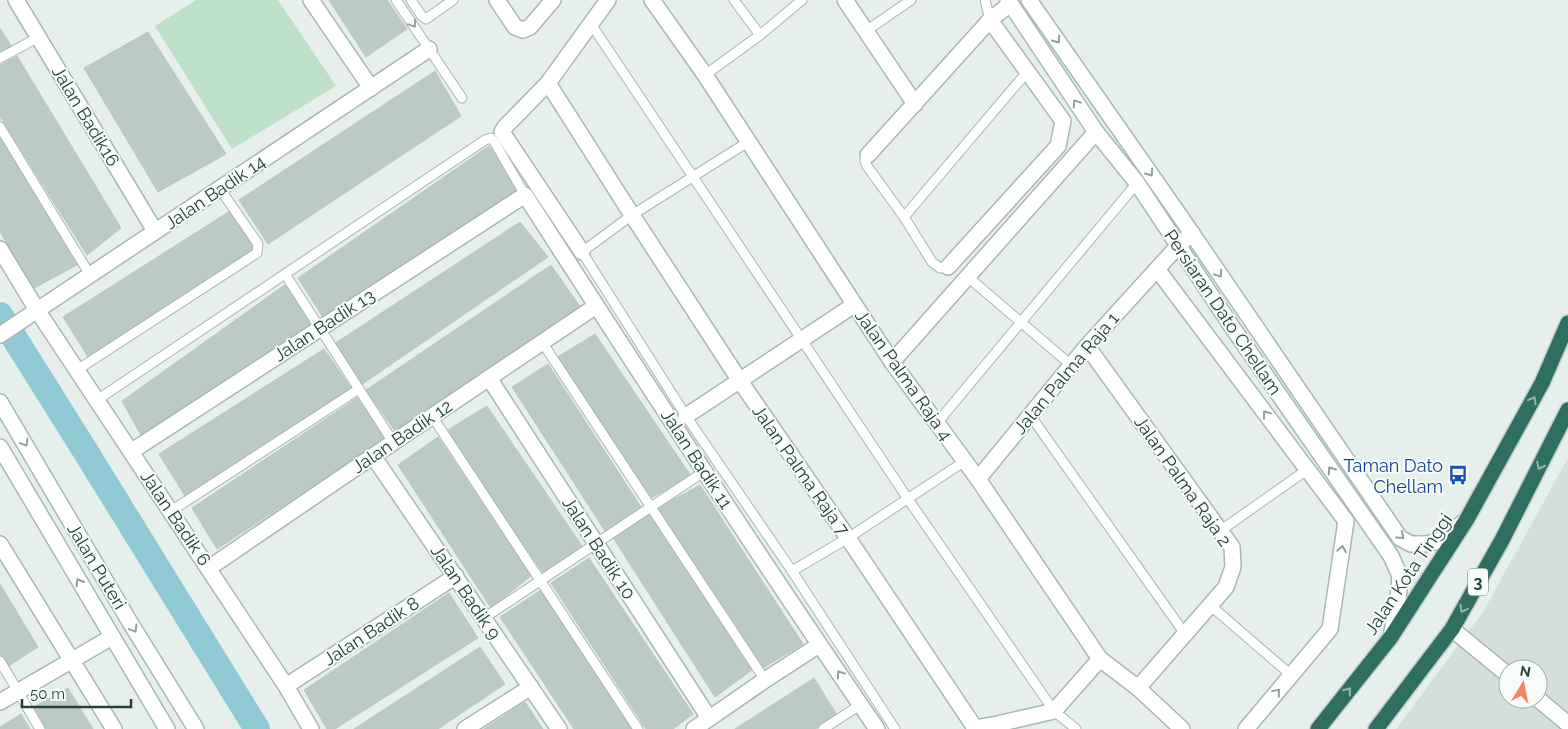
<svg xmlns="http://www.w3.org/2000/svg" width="1568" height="729" font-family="Raleway,sans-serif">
  <rect width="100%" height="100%" fill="#e6efeb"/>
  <!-- built -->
  <path fill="#d4dfda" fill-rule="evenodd" d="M1568 458V729H1396L1483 612ZM1508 669H1538V699H1508Z"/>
  <!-- green -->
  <polygon fill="#bfe0c8" points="196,0 278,0 336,86 232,149 155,26"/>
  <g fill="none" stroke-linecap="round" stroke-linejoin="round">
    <!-- river -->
    <polyline stroke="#8ec9d4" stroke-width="26" points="0,315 84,449 257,729"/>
  </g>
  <!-- building -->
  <g fill="#bbcac4" stroke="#b8c9c2">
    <polygon points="329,0 387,0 407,29 366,57"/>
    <polygon points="0,28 12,47 0,54"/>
    <polygon points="148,32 226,154 158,192 84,68"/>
    <polygon points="17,56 121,228 87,255 0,117 0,65"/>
    <polygon points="435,71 461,116 268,244 239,200"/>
    <polygon points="0,137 77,265 34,288 0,232"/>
    <polygon points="489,146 519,189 324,319 298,278"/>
    <polygon points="230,211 255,248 90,360 63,317"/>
    <polygon points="520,222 548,257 361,385 334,344"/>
    <polygon points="551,265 581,308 395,431 366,390"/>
    <polygon points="286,284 311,326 142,437 122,401"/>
    <polygon points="595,334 691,476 651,498 556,358"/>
    <polygon points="324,349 351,388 185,496 159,454"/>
    <polygon points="548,364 641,507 605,531 512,387"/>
    <polygon points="357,398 386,438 217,549 192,508"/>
    <polygon points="487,406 582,546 543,573 446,431"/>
    <polygon points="438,437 531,576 491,608 398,465"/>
    <polygon points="700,485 803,644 763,668 658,508"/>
    <polygon points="649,515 752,670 715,697 612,536"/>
    <polygon points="589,558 693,714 673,729 646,729 551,583"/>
    <polygon points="0,584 38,647 7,667 0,656"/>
    <polygon points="541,590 634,729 574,729 500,617"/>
    <polygon points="449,593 478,638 335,729 327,729 304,690"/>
    <polygon points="480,647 505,684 438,729 354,729"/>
    <polygon points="814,678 837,715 815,729 735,729"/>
    <polygon points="68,688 93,729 46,729 32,708"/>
    <polygon points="525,702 543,729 484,729"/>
    <polygon points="21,714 30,729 0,729 0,727"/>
  </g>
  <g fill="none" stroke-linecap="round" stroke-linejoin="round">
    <defs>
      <g id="lane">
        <polyline points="396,0 462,98"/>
        <polyline points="411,0 421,15 426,19 453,0"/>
        <polyline points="734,0 760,35"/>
        <polyline points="985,0 990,20"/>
        <polyline points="591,24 908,499 1054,711 1076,729"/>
        <polyline points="866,31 911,0"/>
        <polyline points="0,58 39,37"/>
        <polyline points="705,75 760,35 802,0"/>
        <polyline points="0,127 90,275"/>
        <polyline points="748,142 632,215 582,252 686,416 792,571 895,729"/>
        <polyline points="868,155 865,161 867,166 904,217 932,262 940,268 948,267"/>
        <polyline points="904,217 1027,72"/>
        <polyline points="285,274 393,442"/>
        <polyline points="968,277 1071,365"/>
        <polyline points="542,342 765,680"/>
        <polyline points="77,370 257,253 258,244 256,241 220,189"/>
        <polyline points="97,400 485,140 491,138 495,143 525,195"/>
        <polyline points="1030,415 1185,634"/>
        <polyline points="432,416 638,729"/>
        <polyline points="937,423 1137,183"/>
        <polyline points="171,511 359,389"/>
        <polyline points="1220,531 1308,469"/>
        <polyline points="792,571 848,538 965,461"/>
        <polyline points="1210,605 1291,675"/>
        <polyline points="484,618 705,471"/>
        <polyline points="0,661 40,729"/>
        <polyline points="823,729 860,705"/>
      </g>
      <g id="street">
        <polyline points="16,0 155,231"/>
        <polyline points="311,0 371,88"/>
        <polyline points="497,0 515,27 523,30 530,27 553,0"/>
        <polyline points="652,0 705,75 892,362 978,479 1100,659 1138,688 1182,729"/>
        <polyline points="845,0 915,104"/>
        <polyline points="548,83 632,215 740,381 848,538 975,728 993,725 1054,711 1100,659"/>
        <polyline points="868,155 990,20 1010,4"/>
        <polyline points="0,249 37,310 286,686 311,729"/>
        <polyline points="582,252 502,132 505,127 548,83 608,0"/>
        <polyline points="948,267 1058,146 1063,121 990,20"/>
        <polyline points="1157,269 1346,521 1330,629 1246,729"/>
        <polyline points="0,335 429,49"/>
        <polyline points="1087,346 1232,547 1233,567 1226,587 1138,688"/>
        <polyline points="892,362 1096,132"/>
        <polyline points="489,378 709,718"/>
        <polyline points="686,416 854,305"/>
        <path d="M132 451 525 195C640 374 756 553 877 729"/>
        <polyline points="373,456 559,729"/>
        <polyline points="978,479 1087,346 1178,246 1192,233"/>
        <polyline points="0,544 114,729"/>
        <polyline points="209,568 373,456 596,306"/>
        <polyline points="1452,629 1508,675"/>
        <polyline points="286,686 456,576"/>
        <polyline points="1538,699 1568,724"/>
        <polyline points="0,702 112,637"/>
        <polyline points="465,729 531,687"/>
        <polyline points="694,729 765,680 819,645"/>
      </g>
      <g id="secondary">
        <polyline points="1008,0 1096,132 1137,183 1230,324 1391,556 1400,576 1398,599 1391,637"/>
        <polyline points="1029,0 1180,216 1400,538 1411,544 1425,544 1439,541 1464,522"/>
        <polyline points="0,402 131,624 196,729"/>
        <polyline points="0,447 167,729"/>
      </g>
      <g id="highway">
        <polyline points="1318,729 1391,637 1467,519 1542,383 1568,323"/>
        <polyline points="1376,729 1452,629 1502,540 1568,410"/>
      </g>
    </defs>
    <!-- lane casing -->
    <use href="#lane" stroke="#a8b8b2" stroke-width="11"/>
    <!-- street casing -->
    <use href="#street" stroke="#a8b8b2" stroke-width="18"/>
    <!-- secondary casing -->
    <use href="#secondary" stroke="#a4bbb3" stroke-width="18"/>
    <!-- highway casing -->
    <use href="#highway" stroke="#c2cac8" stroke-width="18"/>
    <!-- lane -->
    <use href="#lane" stroke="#fff" stroke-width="9"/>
    <!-- street -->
    <use href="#street" stroke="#fff" stroke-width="15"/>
    <!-- secondary -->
    <use href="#secondary" stroke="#fff" stroke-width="15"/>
    <!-- highway -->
    <use href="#highway" stroke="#2f6f62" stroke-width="15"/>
  </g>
  <!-- one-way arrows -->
  <defs><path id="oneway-chevron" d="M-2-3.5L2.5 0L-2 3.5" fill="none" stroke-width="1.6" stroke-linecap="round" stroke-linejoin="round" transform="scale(1.25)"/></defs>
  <g stroke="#92a09c">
    <use href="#oneway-chevron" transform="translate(413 24) rotate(56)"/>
    <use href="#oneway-chevron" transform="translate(1057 40) rotate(55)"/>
    <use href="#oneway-chevron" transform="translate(1076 103) rotate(-124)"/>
    <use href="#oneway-chevron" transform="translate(1150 173) rotate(55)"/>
    <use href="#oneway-chevron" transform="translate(1219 274) rotate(56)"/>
    <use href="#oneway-chevron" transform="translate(1266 414) rotate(-127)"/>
    <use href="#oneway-chevron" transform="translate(25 443) rotate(59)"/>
    <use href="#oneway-chevron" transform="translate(1331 470) rotate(-125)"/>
    <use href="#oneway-chevron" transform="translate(1401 536) rotate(42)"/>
    <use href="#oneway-chevron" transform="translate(1342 549) rotate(-81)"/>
    <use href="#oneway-chevron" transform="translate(79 582) rotate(-120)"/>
    <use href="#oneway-chevron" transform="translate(134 629) rotate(59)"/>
    <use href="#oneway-chevron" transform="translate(840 674) rotate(-125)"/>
    <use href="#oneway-chevron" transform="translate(1277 692) rotate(-50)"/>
  </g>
  <g stroke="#93b5ae">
    <use href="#oneway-chevron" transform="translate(1533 400) rotate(-61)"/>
    <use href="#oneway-chevron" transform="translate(1540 466) rotate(117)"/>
    <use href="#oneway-chevron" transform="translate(1463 609) rotate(119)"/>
    <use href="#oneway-chevron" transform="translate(1348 691) rotate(-52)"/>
  </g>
  <!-- icons -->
  <defs>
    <symbol id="bus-bare" viewBox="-9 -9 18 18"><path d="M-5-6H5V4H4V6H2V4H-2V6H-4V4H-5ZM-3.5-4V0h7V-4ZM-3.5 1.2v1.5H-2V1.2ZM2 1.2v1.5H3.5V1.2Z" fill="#1a4fb4" stroke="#f7fbf9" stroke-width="2.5" paint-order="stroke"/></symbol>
  </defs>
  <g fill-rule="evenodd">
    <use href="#bus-bare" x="1444" y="461" width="28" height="28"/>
  </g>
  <g text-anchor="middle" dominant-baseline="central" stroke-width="4" stroke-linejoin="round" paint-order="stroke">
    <!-- shield labels -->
    <rect fill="#f7fbf9" stroke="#637a73" stroke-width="1" x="1468" y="568.5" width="20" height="27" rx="4"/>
    <g font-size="16" font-weight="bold" fill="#24423a">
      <text x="1478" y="582">3</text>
    </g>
    <!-- street labels -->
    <g font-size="18" fill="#24423a" stroke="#f7fbf9">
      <text transform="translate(86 116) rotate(59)">Jalan Badik16</text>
      <text transform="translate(215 192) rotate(-34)">Jalan Badik 14</text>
      <text transform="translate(1223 312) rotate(56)">Persiaran Dato Chellam</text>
      <text transform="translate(324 325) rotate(-33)">Jalan Badik 13</text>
      <text transform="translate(1066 373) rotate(-50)">Jalan Palma Raja 1</text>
      <text transform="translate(904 375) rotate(55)">Jalan Palma Raja 4</text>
      <text transform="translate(402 436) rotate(-34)">Jalan Badik 12</text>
      <text transform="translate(697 459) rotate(57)">Jalan Badik 11</text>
      <text transform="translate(801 470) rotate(55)">Jalan Palma Raja 7</text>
      <text transform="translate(1183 481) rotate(55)">Jalan Palma Raja 2</text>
      <text transform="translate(176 518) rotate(56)">Jalan Badik 6</text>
      <text transform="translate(599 548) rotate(57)">Jalan Badik 10</text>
      <text transform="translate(97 566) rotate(59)">Jalan Puteri</text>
      <text transform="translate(1408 574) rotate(-56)">Jalan Kota Tinggi</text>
      <text transform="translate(466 592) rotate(56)">Jalan Badik 9</text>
      <text transform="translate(371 631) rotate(-33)">Jalan Badik 8</text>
    </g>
    <!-- transit labels -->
    <g font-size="18" fill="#164399" stroke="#f7fbf9" text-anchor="end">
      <text x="1443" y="465">Taman Dato<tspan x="1443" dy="21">Chellam</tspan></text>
    </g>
  </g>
  <!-- north arrow -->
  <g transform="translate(1523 684) rotate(10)"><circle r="24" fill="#f7fbf9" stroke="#a3b1ad"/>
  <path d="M0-4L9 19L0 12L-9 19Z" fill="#f4845f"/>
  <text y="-8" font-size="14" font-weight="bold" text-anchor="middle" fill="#24423a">N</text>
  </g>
  <!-- scale -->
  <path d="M22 699v8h109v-8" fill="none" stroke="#24423a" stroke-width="2.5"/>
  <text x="30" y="699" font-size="15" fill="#24423a" stroke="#f7fbf9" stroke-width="4" paint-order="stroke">50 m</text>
</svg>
